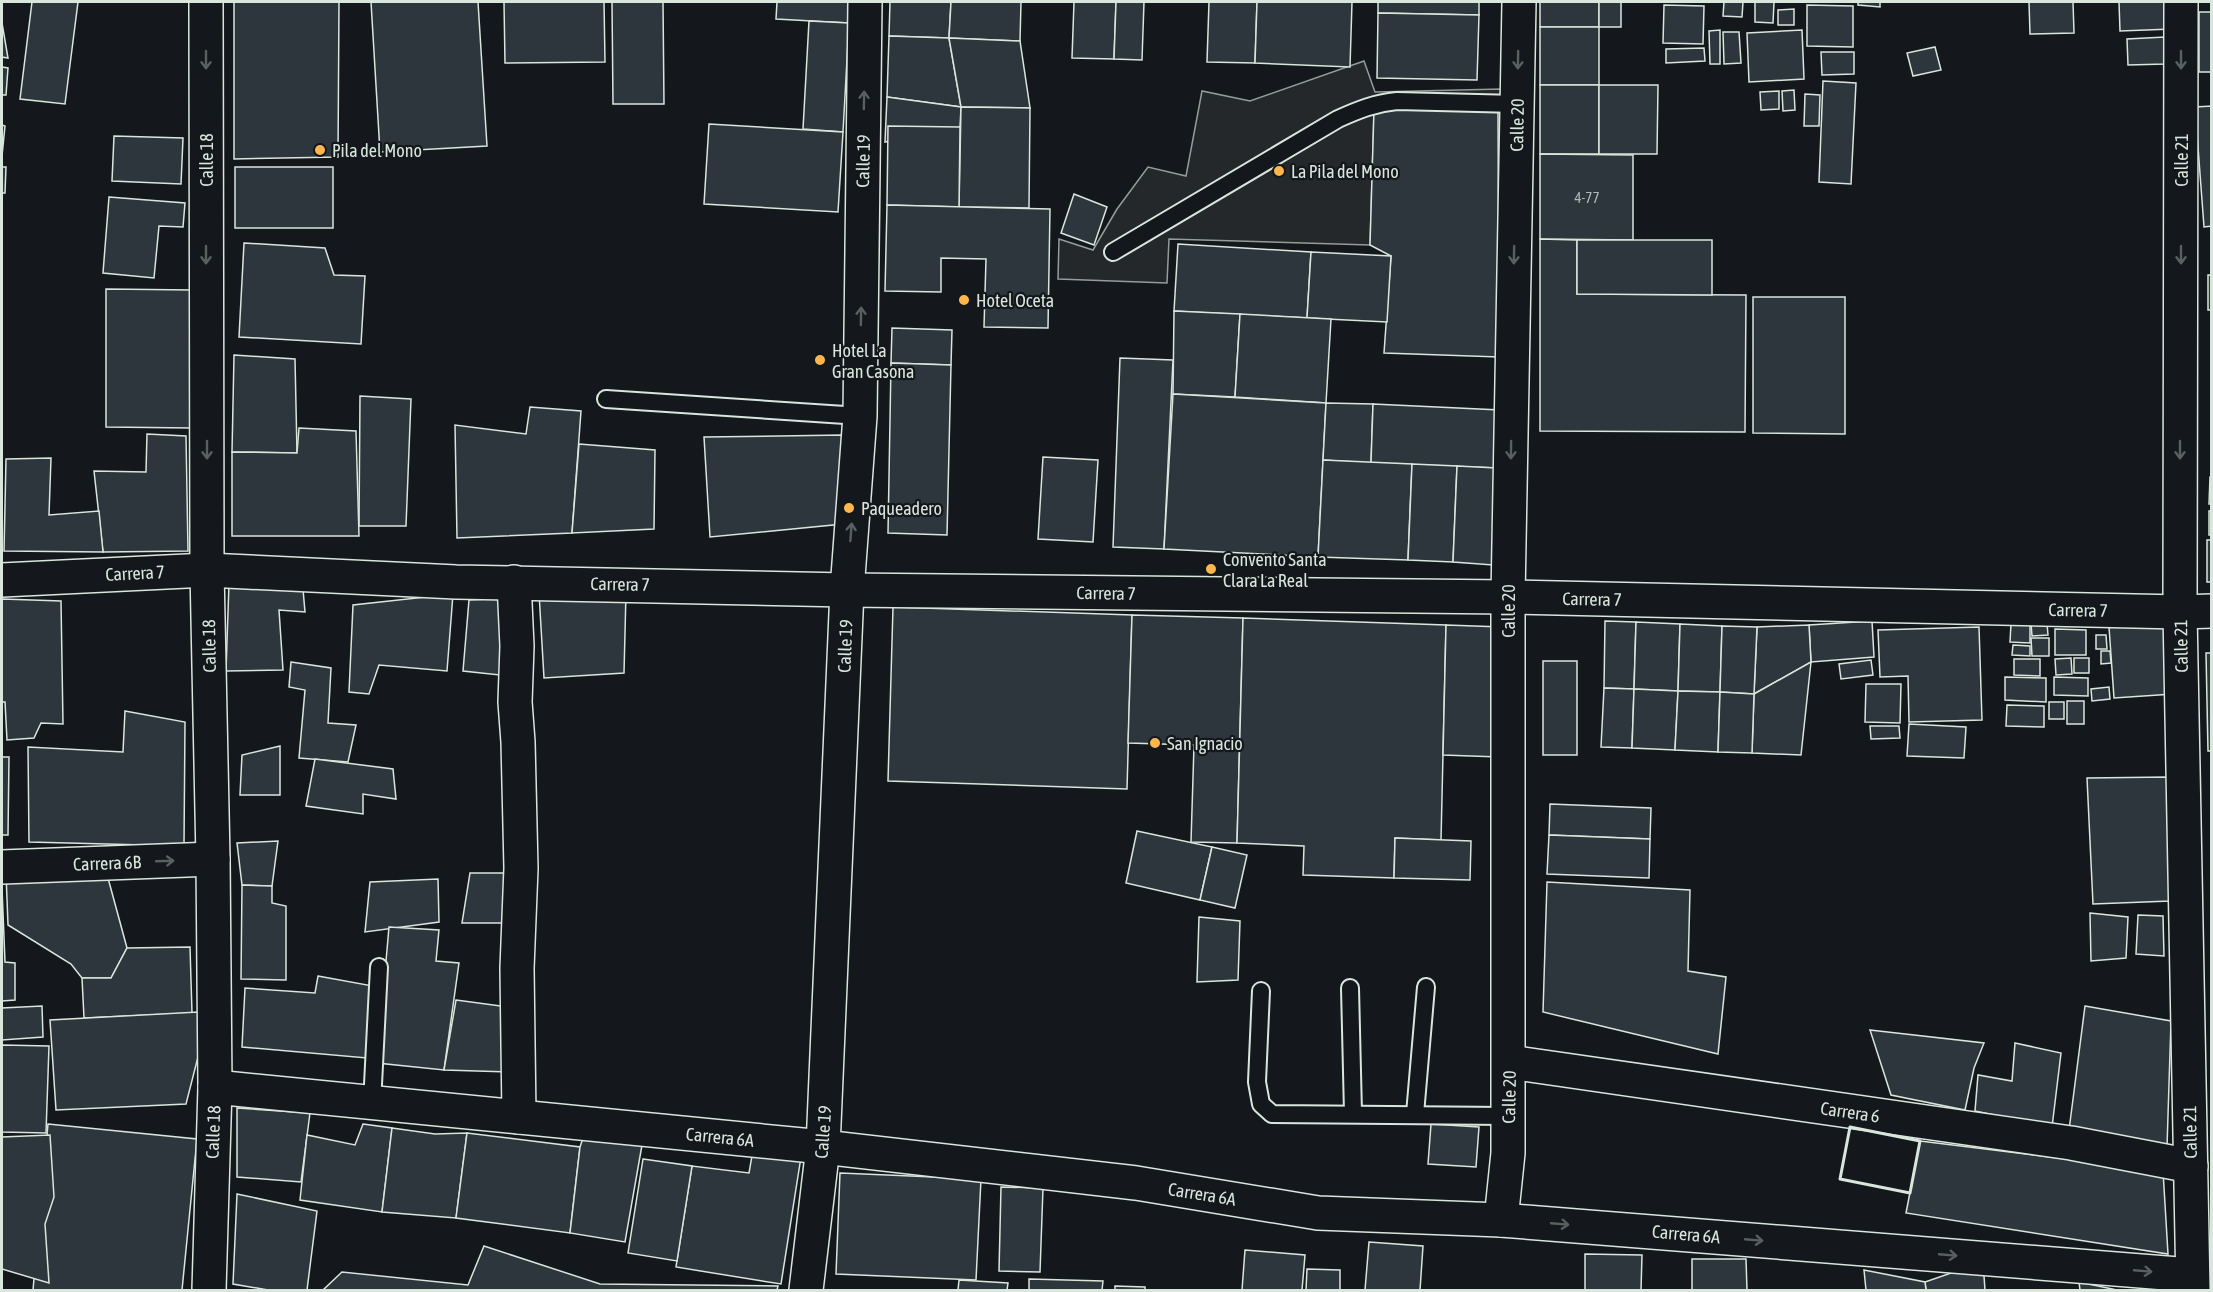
<svg xmlns="http://www.w3.org/2000/svg" width="2213" height="1292" font-family="'Asap Condensed',sans-serif">
  <rect width="100%" height="100%" fill="#14181c"/>
  <!-- parking -->
  <polygon fill="#24282b" stroke="#939e99" stroke-width="1.5" points="1364,61 1375,92 1501,89 1498,111 1374,110 1370,245 1169,239 1167,283 1058,279 1059,239 1093,250 1117,209 1148,167 1186,176 1202,91 1250,101"/>
  <!-- building -->
  <g fill="#2c363c" stroke="#d8e6dc" stroke-width="1.5">
    <polygon points="32,2 78,2 65,104 20,99"/>
    <polygon points="234,2 339,2 338,157 234,159"/>
    <polygon points="371,2 478,2 487,146 380,152"/>
    <polygon points="504,2 604,2 605,62 505,63"/>
    <polygon points="612,2 730,2 663,2 664,104 613,104"/>
    <polygon points="777,2 850,2 849,23 776,19"/>
    <polygon points="890,2 951,2 949,38 889,36"/>
    <polygon points="951,2 1021,2 1020,41 949,38"/>
    <polygon points="1074,2 1116,2 1114,59 1072,58"/>
    <polygon points="1116,2 1144,2 1142,60 1114,59"/>
    <polygon points="1209,2 1257,2 1255,63 1207,62"/>
    <polygon points="1257,2 1352,2 1350,67 1255,63"/>
    <polygon points="1378,2 1479,2 1479,15 1378,13"/>
    <rect x="1540" y="2" width="59" height="25"/>
    <rect x="1599" y="2" width="22" height="25"/>
    <polygon points="1724,2 1743,2 1742,17 1723,16"/>
    <polygon points="1755,2 1774,2 1773,23 1755,22"/>
    <polygon points="1858,2 1880,2 1880,7 1858,5"/>
    <polygon points="2029,2 2073,2 2074,33 2030,34"/>
    <polygon points="2119,2 2171,2 2172,29 2120,31"/>
    <polygon points="1664,5 1704,6 1703,44 1663,43"/>
    <polygon points="1807,5 1853,6 1853,47 1807,46"/>
    <polygon points="1794,9 1794,25 1778,25 1778,10"/>
    <rect x="2199" y="12" width="13" height="60"/>
    <polygon points="1378,13 1479,15 1477,80 1377,78"/>
    <polygon points="809,21 849,23 843,132 803,129"/>
    <polygon points="2,23 8,58 2,57"/>
    <rect x="1540" y="27" width="59" height="58"/>
    <polygon points="1720,30 1720,64 1710,64 1709,31"/>
    <polygon points="1802,30 1804,79 1749,82 1747,33"/>
    <polygon points="1723,32 1739,32 1741,63 1724,64"/>
    <polygon points="889,36 949,38 961,107 887,97"/>
    <polygon points="2165,37 2165,64 2128,65 2127,39"/>
    <polygon points="949,38 1020,41 1030,108 961,107"/>
    <polygon points="1935,47 1941,70 1913,76 1907,53"/>
    <polygon points="1704,48 1705,61 1666,63 1666,49"/>
    <polygon points="1821,52 1854,52 1854,74 1822,75"/>
    <polygon points="2,67 8,68 6,95 2,95"/>
    <polygon points="1823,81 1856,83 1851,184 1819,182"/>
    <rect x="1540" y="85" width="59" height="69"/>
    <polygon points="1599,85 1658,85 1657,154 1599,154"/>
    <polygon points="1794,90 1795,110 1783,111 1782,91"/>
    <polygon points="1779,91 1779,109 1761,110 1760,92"/>
    <polygon points="1805,94 1820,95 1819,126 1804,126"/>
    <polygon points="887,97 961,107 960,127 885,142"/>
    <polygon points="2212,106 2212,226 2204,227 2195,107"/>
    <polygon points="961,107 1030,108 1029,208 959,207"/>
    <polygon points="1374,109 1498,111 1499,357 1384,353 1391,256 1370,245"/>
    <polygon points="709,124 843,132 838,212 704,204"/>
    <polygon points="2,125 5,126 2,156"/>
    <polygon points="888,126 960,127 959,207 887,205"/>
    <polygon points="114,136 183,138 181,184 112,181"/>
    <polygon points="1540,154 1633,155 1633,240 1540,239"/>
    <polygon points="2,167 6,167 5,193 2,193"/>
    <rect x="235" y="167" width="98" height="61"/>
    <polygon points="1074,194 1107,207 1094,245 1061,233"/>
    <polygon points="109,197 185,203 183,227 159,226 154,278 103,273"/>
    <polygon points="887,205 1050,209 1048,328 984,327 986,259 941,258 941,292 885,291"/>
    <polygon points="1540,239 1577,240 1577,294 1746,295 1745,432 1540,431"/>
    <polygon points="1577,240 1712,240 1712,295 1577,294"/>
    <polygon points="244,243 325,248 334,275 365,276 361,344 239,337"/>
    <polygon points="1178,244 1311,252 1307,318 1174,311"/>
    <polygon points="1311,252 1391,256 1387,322 1307,318"/>
    <rect x="2208" y="275" width="4" height="35"/>
    <polygon points="106,289 193,290 192,428 106,427"/>
    <polygon points="1753,297 1845,297 1845,434 1753,433"/>
    <polygon points="1174,311 1240,314 1235,397 1173,394"/>
    <polygon points="1240,314 1331,319 1326,403 1235,397"/>
    <polygon points="892,328 952,330 951,365 891,363"/>
    <polygon points="234,355 295,359 297,453 232,452"/>
    <polygon points="1120,358 1173,360 1164,549 1113,547"/>
    <polygon points="891,363 951,365 947,535 888,533"/>
    <polygon points="1173,394 1326,403 1318,557 1164,549"/>
    <polygon points="360,396 411,399 406,526 359,526"/>
    <polygon points="1326,403 1373,404 1371,463 1323,460"/>
    <polygon points="1373,404 1500,410 1497,468 1371,463"/>
    <polygon points="530,407 581,411 572,533 457,538 455,425 526,434"/>
    <polygon points="299,428 356,431 359,536 232,536 232,452 297,453"/>
    <polygon points="147,434 186,436 188,551 103,552 94,471 146,472"/>
    <polygon points="843,435 843,524 710,537 704,437"/>
    <polygon points="579,444 655,450 654,529 572,533"/>
    <polygon points="1043,457 1098,460 1093,542 1038,539"/>
    <polygon points="51,458 49,515 99,511 103,552 4,551 6,459"/>
    <polygon points="1323,460 1412,464 1408,560 1318,557"/>
    <polygon points="1412,464 1457,466 1453,562 1408,560"/>
    <polygon points="1457,466 1497,468 1493,565 1453,562"/>
    <polygon points="2210,477 2212,477 2212,504 2209,504"/>
    <rect x="2209" y="511" width="3" height="24"/>
    <rect x="2207" y="540" width="5" height="42"/>
    <polygon points="302,578 305,612 279,610 283,670 226,671 229,583"/>
    <polygon points="539,593 626,593 624,673 544,678"/>
    <polygon points="453,594 447,671 379,665 369,694 349,692 353,605"/>
    <polygon points="508,598 509,676 463,671 469,600"/>
    <polygon points="2,599 61,601 63,724 41,723 34,738 7,740 5,702 2,702"/>
    <polygon points="893,607 1132,615 1127,789 888,781"/>
    <polygon points="1132,615 1243,618 1237,843 1191,842 1194,745 1128,743"/>
    <polygon points="1243,618 1446,625 1441,840 1395,838 1394,878 1303,875 1304,846 1237,843"/>
    <polygon points="1605,621 1636,622 1634,689 1604,688"/>
    <polygon points="1872,621 1874,657 1811,662 1809,625"/>
    <polygon points="1636,622 1680,624 1678,691 1634,689"/>
    <polygon points="2031,623 2047,623 2048,635 2032,636"/>
    <polygon points="1680,624 1722,626 1720,692 1678,691"/>
    <polygon points="2011,624 2030,625 2030,643 2010,642"/>
    <polygon points="2168,624 2173,694 2114,698 2109,627"/>
    <polygon points="1446,625 1502,627 1499,757 1443,755"/>
    <polygon points="1809,625 1811,662 1754,694 1757,627"/>
    <polygon points="1722,626 1757,627 1754,694 1720,692"/>
    <polygon points="1979,627 1982,720 1909,722 1908,676 1880,677 1878,630"/>
    <polygon points="2055,629 2086,630 2086,655 2055,655"/>
    <polygon points="2096,635 2106,635 2107,649 2096,649"/>
    <polygon points="2031,638 2049,638 2049,656 2032,656"/>
    <polygon points="2013,645 2030,646 2030,656 2012,655"/>
    <polygon points="2101,651 2110,651 2111,663 2101,664"/>
    <polygon points="2206,653 2212,653 2212,751 2208,751"/>
    <polygon points="2071,658 2072,674 2056,675 2055,659"/>
    <rect x="2074" y="658" width="15" height="15"/>
    <polygon points="2014,659 2040,659 2040,676 2014,675"/>
    <polygon points="1871,660 1873,675 1841,679 1839,664"/>
    <rect x="1543" y="661" width="34" height="94"/>
    <polygon points="291,662 331,668 328,723 356,725 348,762 299,758 305,690 289,687"/>
    <polygon points="1811,662 1801,755 1752,753 1754,694"/>
    <polygon points="2005,677 2046,678 2046,702 2005,700"/>
    <polygon points="2054,677 2088,678 2088,696 2054,695"/>
    <polygon points="1866,684 1901,684 1900,723 1865,722"/>
    <polygon points="2109,687 2110,699 2092,701 2091,689"/>
    <polygon points="1604,688 1634,689 1632,748 1601,747"/>
    <polygon points="1634,689 1678,691 1675,750 1632,748"/>
    <polygon points="1678,691 1720,692 1718,752 1675,750"/>
    <polygon points="1720,692 1754,694 1752,753 1718,752"/>
    <rect x="2067" y="701" width="17" height="23"/>
    <rect x="2049" y="702" width="15" height="17"/>
    <polygon points="2007,705 2044,706 2044,727 2006,726"/>
    <polygon points="125,711 185,722 184,846 29,842 28,747 123,752"/>
    <polygon points="1909,724 1966,727 1964,758 1907,756"/>
    <polygon points="1870,726 1899,726 1900,738 1871,739"/>
    <polygon points="280,746 280,795 240,795 242,755"/>
    <polygon points="2,757 9,757 8,835 2,835"/>
    <polygon points="315,759 393,769 396,799 363,794 363,814 306,806"/>
    <polygon points="2168,777 2170,901 2093,904 2087,778"/>
    <polygon points="1550,804 1651,808 1650,839 1549,835"/>
    <polygon points="1137,831 1212,847 1200,900 1126,883"/>
    <polygon points="1549,835 1650,839 1649,878 1547,874"/>
    <polygon points="1395,838 1471,841 1470,880 1394,878"/>
    <polygon points="278,841 272,886 242,885 237,843"/>
    <polygon points="1212,847 1247,855 1235,908 1200,900"/>
    <polygon points="105,867 127,948 111,978 82,978 71,964 8,925 6,873"/>
    <polygon points="470,873 517,873 517,923 462,923"/>
    <polygon points="438,879 439,922 365,932 370,882"/>
    <polygon points="1547,882 1690,890 1688,971 1726,977 1718,1054 1543,1012"/>
    <polygon points="242,885 272,886 272,903 286,906 286,980 241,979"/>
    <polygon points="2,888 5,962 15,963 15,1000 2,1001"/>
    <polygon points="2090,913 2128,917 2126,958 2091,961"/>
    <polygon points="2138,915 2163,916 2164,956 2136,954"/>
    <polygon points="1199,917 1240,921 1238,980 1197,982"/>
    <polygon points="389,927 439,930 436,961 459,963 444,1070 377,1063"/>
    <polygon points="190,947 192,1013 84,1018 82,978 111,978 127,948"/>
    <polygon points="318,976 373,986 367,1058 242,1047 245,988 315,993"/>
    <polygon points="456,1000 515,1008 514,1072 444,1070"/>
    <polygon points="42,1006 43,1037 2,1040 2,1008"/>
    <polygon points="2085,1006 2171,1021 2167,1147 2068,1138"/>
    <polygon points="198,1012 198,1057 186,1104 56,1110 50,1020"/>
    <polygon points="1870,1030 1984,1043 1974,1068 1965,1110 1891,1095"/>
    <polygon points="2015,1043 2061,1053 2052,1127 1975,1111 1978,1075 2012,1081"/>
    <polygon points="2,1045 49,1046 46,1133 2,1132"/>
    <polygon points="237,1108 310,1113 301,1182 237,1177"/>
    <polygon points="48,1124 197,1139 182,1290 33,1290"/>
    <polygon points="363,1124 392,1128 382,1212 300,1200 307,1135 355,1145"/>
    <polygon points="1431,1124 1479,1127 1476,1167 1428,1164"/>
    <polygon points="392,1128 435,1134 467,1133 456,1218 382,1212"/>
    <polygon points="467,1133 580,1147 570,1233 456,1218"/>
    <polygon points="50,1135 54,1197 45,1224 49,1283 2,1269 2,1137"/>
    <polygon points="584,1135 642,1145 625,1242 570,1233 580,1147"/>
    <polygon points="1920,1141 2163,1171 2168,1254 1906,1213"/>
    <polygon points="753,1150 801,1157 781,1284 676,1267 692,1166 749,1173"/>
    <polygon points="643,1159 692,1166 677,1261 628,1253"/>
    <polygon points="840,1173 981,1179 976,1280 836,1274"/>
    <polygon points="1001,1187 1043,1188 1040,1272 999,1271"/>
    <polygon points="237,1194 317,1211 307,1290 268,1290 233,1284"/>
    <polygon points="1369,1242 1423,1246 1420,1290 1365,1290"/>
    <polygon points="484,1246 600,1284 778,1286 777,1290 323,1290 342,1272 468,1285"/>
    <polygon points="1245,1250 1305,1255 1302,1290 1242,1290"/>
    <polygon points="1585,1254 1642,1255 1641,1290 1585,1290"/>
    <polygon points="1692,1259 1746,1259 1747,1290 1692,1290"/>
    <polygon points="1983,1262 1985,1290 1926,1290 1925,1282"/>
    <polygon points="1307,1269 1340,1270 1340,1290 1306,1290"/>
    <polygon points="1864,1270 1925,1282 1926,1290 1866,1290"/>
    <polygon points="1029,1279 1103,1281 1102,1290 1029,1290"/>
    <polygon points="959,1280 1008,1283 1007,1290 958,1290"/>
    <polygon points="2079,1282 2117,1290 2080,1290"/>
    <polygon points="1115,1286 1145,1287 1145,1290 1115,1290"/>
  </g>
  <g fill="none" stroke-linecap="round" stroke-linejoin="round">
    <defs>
      <g id="lane">
        <path d="M1113 252 1338 119C1358 110 1375 103 1397 101L1517 104"/>
        <polyline points="606,399 860,416"/>
        <polyline points="1350,988 1353,1113"/>
        <polyline points="1261,991 1257,1082 1261,1104 1272,1114 1507,1116"/>
        <polyline points="372,1104 379,967"/>
        <polyline points="1415,1114 1426,987"/>
      </g>
      <g id="street">
        <polyline points="206,2 207,570 213,859 215,1087 209,1290"/>
        <polyline points="2181,2 2180,612 2193,1290"/>
        <polyline points="2,580 207,570 456,582 847,590 1508,597 2180,612 2212,611"/>
        <polyline points="514,582 517,646 515,702 518,742 521,868 517,968 519,1117"/>
        <polyline points="2,867 213,859"/>
        <polyline points="1509,1062 2071,1143 2191,1166"/>
        <polyline points="215,1087 823,1147 1136,1183 1318,1213 1501,1220 2191,1275"/>
        <polyline points="1501,1220 1508,1153 1508,597 1519,2"/>
        <polyline points="806,1290 823,1147 847,590 860,416 865,2"/>
      </g>
    </defs>
    <!-- lane casing -->
    <use href="#lane" stroke="#d8e6dc" stroke-width="20"/>
    <!-- street casing -->
    <use href="#street" stroke="#d8e6dc" stroke-width="36"/>
    <!-- lane -->
    <use href="#lane" stroke="#14181c" stroke-width="16"/>
    <!-- street -->
    <use href="#street" stroke="#14181c" stroke-width="33"/>
    <!-- wall -->
    <polygon stroke="#d8e6dc" stroke-width="3" points="1850,1127 1920,1141 1910,1193 1840,1179"/>
  </g>
  <!-- one-way arrows -->
  <defs><path id="oneway-shaft" d="M-6 0H5M1.5-3L5.5 0L1.5 3" fill="none" stroke-width="1.6" stroke-linecap="round" stroke-linejoin="round" transform="scale(1.5)"/></defs>
  <g stroke="#59605f">
    <use href="#oneway-shaft" transform="translate(206 60) rotate(90)"/>
    <use href="#oneway-shaft" transform="translate(1518 60) rotate(91)"/>
    <use href="#oneway-shaft" transform="translate(2181 60) rotate(90)"/>
    <use href="#oneway-shaft" transform="translate(864 100) rotate(-89)"/>
    <use href="#oneway-shaft" transform="translate(206 255) rotate(90)"/>
    <use href="#oneway-shaft" transform="translate(1514 255) rotate(91)"/>
    <use href="#oneway-shaft" transform="translate(2181 255) rotate(90)"/>
    <use href="#oneway-shaft" transform="translate(861 316) rotate(-89)"/>
    <use href="#oneway-shaft" transform="translate(207 450) rotate(90)"/>
    <use href="#oneway-shaft" transform="translate(1511 450) rotate(91)"/>
    <use href="#oneway-shaft" transform="translate(2180 450) rotate(90)"/>
    <use href="#oneway-shaft" transform="translate(851 532) rotate(-86)"/>
    <use href="#oneway-shaft" transform="translate(165 861) rotate(-2)"/>
    <use href="#oneway-shaft" transform="translate(1560 1224) rotate(5)"/>
    <use href="#oneway-shaft" transform="translate(1754 1240) rotate(5)"/>
    <use href="#oneway-shaft" transform="translate(1948 1255) rotate(5)"/>
    <use href="#oneway-shaft" transform="translate(2143 1271) rotate(5)"/>
  </g>
  <!-- markers -->
  <g fill="#ffb74d" stroke="#14181c" stroke-width="2">
    <circle cx="320" cy="150" r="6"/>
    <circle cx="1279" cy="171" r="6"/>
    <circle cx="964" cy="300" r="6"/>
    <circle cx="820" cy="360" r="6"/>
    <circle cx="849" cy="508" r="6"/>
    <circle cx="1211" cy="569" r="6"/>
    <circle cx="1155" cy="743" r="6"/>
  </g>
  <g text-anchor="middle" dominant-baseline="central" stroke-width="4.5" stroke-linejoin="round" paint-order="stroke">
    <!-- number labels -->
    <g font-size="15" fill="#adbab4">
      <text x="1587" y="197">4-77</text>
    </g>
    <!-- street labels -->
    <g font-size="18" fill="#d8e6dc" stroke="#14181c">
      <text transform="translate(1517 125) rotate(-89)">Calle 20</text>
      <text transform="translate(206 160) rotate(-90)">Calle 18</text>
      <text transform="translate(2181 160) rotate(-90)">Calle 21</text>
      <text transform="translate(863 161) rotate(-89)">Calle 19</text>
      <text transform="translate(135 573) rotate(-3)">Carrera 7</text>
      <text transform="translate(620 584) rotate(1)">Carrera 7</text>
      <text transform="translate(1106 593) rotate(1)">Carrera 7</text>
      <text transform="translate(1592 599) rotate(1)">Carrera 7</text>
      <text transform="translate(2078 610) rotate(1)">Carrera 7</text>
      <text transform="translate(1508 611) rotate(-90)">Calle 20</text>
      <text transform="translate(209 646) rotate(-91)">Calle 18</text>
      <text transform="translate(845 646) rotate(-88)">Calle 19</text>
      <text transform="translate(2181 646) rotate(-91)">Calle 21</text>
      <text transform="translate(107 863) rotate(-2)">Carrera 6B</text>
      <text transform="translate(1509 1097) rotate(-89)">Calle 20</text>
      <text transform="translate(1850 1112) rotate(8)">Carrera 6</text>
      <text transform="translate(213 1132) rotate(-88)">Calle 18</text>
      <text transform="translate(823 1132) rotate(-86)">Calle 19</text>
      <text transform="translate(2190 1132) rotate(-91)">Calle 21</text>
      <text transform="translate(720 1137) rotate(6)">Carrera 6A</text>
      <text transform="translate(1202 1194) rotate(9)">Carrera 6A</text>
      <text transform="translate(1686 1234) rotate(5)">Carrera 6A</text>
    </g>
    <!-- poi labels -->
    <g font-size="18" fill="#d8e6dc" stroke="#14181c" text-anchor="start">
      <text x="332" y="150">Pila del Mono</text>
      <text x="1291" y="171">La Pila del Mono</text>
      <text x="976" y="300">Hotel Oceta</text>
      <text x="832" y="350">Hotel La<tspan x="832" dy="21">Gran Casona</tspan></text>
      <text x="861" y="508">Paqueadero</text>
      <text x="1223" y="559">Convento Santa<tspan x="1223" dy="21">Clara La Real</tspan></text>
      <text x="1167" y="743">San Ignacio</text>
    </g>
  </g>
  <!-- border -->
  <rect width="2213" height="1292" fill="none" stroke="#d8e6dc" stroke-width="6"/>
</svg>
